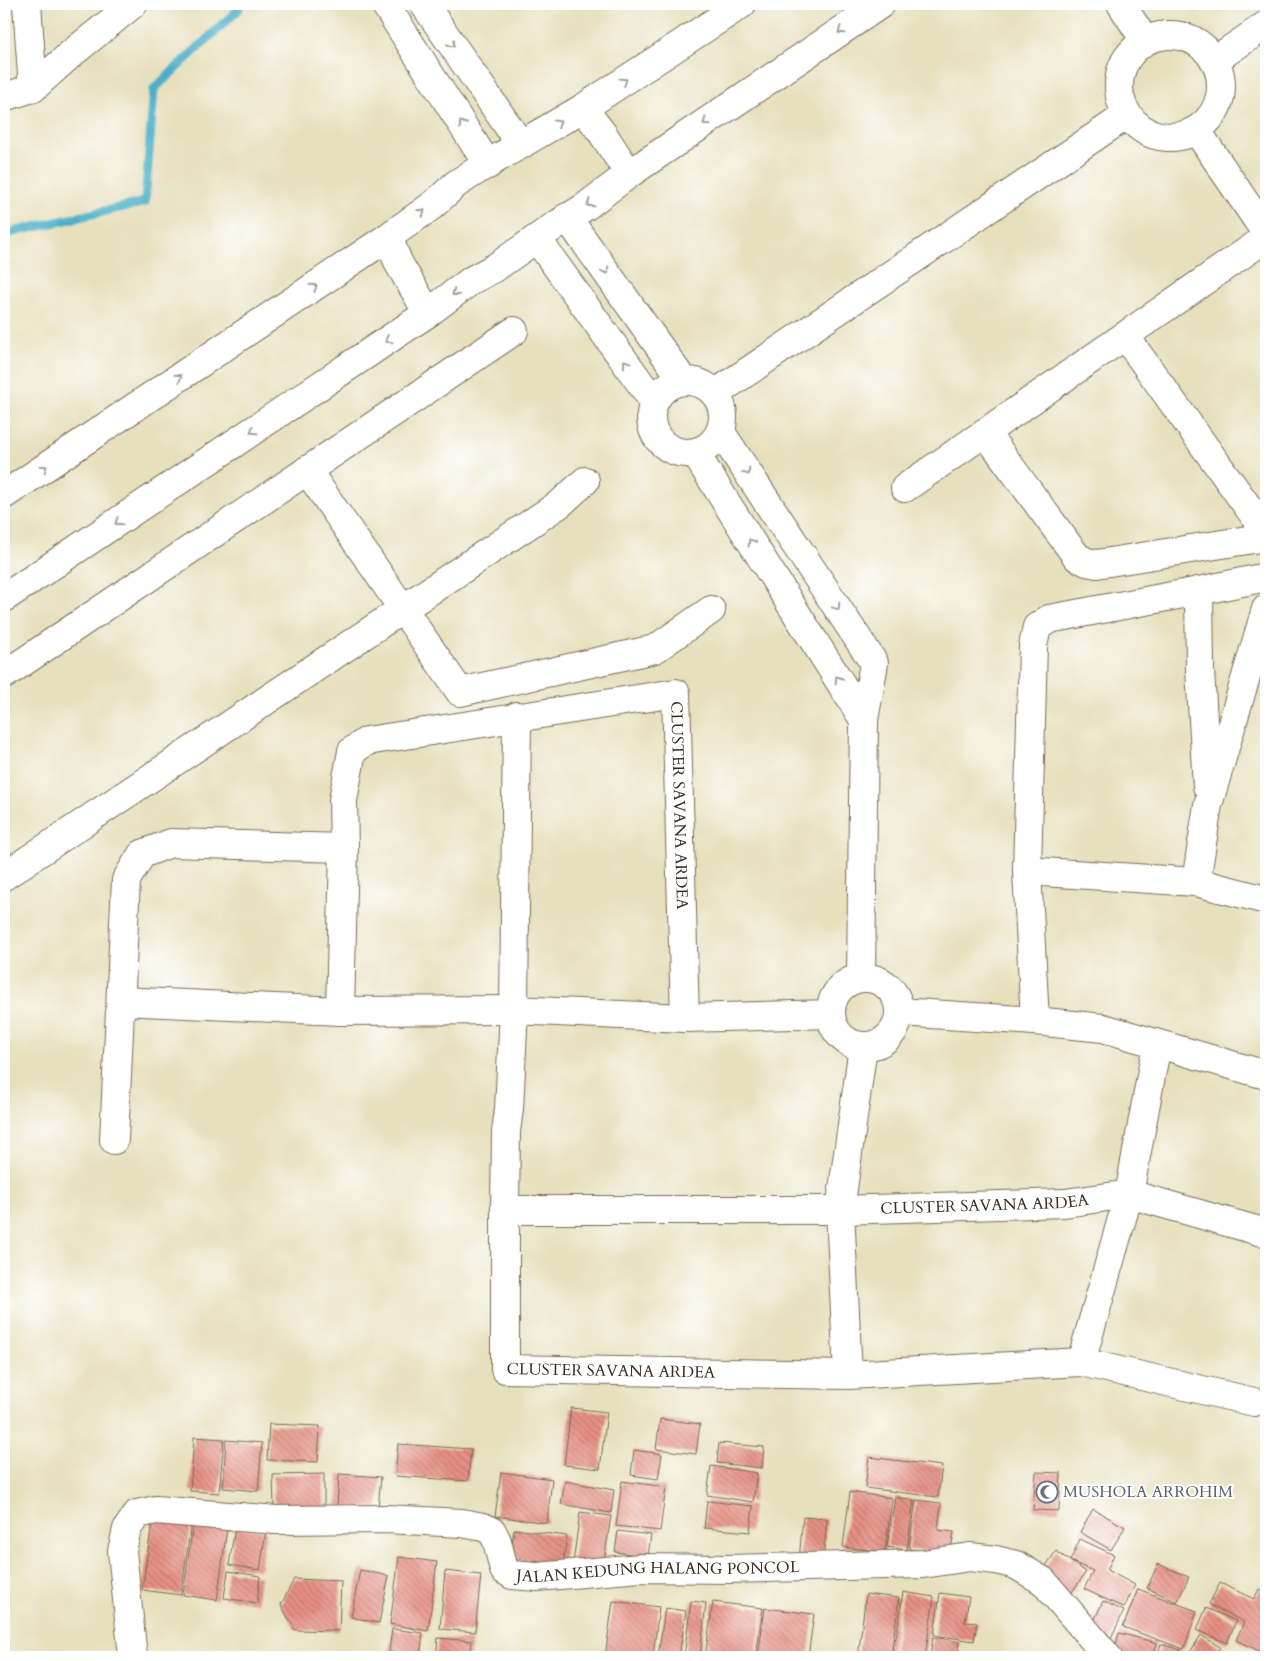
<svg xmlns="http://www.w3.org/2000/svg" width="1270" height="1661" font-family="Cardo,serif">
	<defs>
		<pattern id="building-back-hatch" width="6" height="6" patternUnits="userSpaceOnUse" patternTransform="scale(1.25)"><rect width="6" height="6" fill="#e79184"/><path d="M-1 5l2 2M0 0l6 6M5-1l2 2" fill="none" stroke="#bc776b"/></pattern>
	</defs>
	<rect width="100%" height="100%" fill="#fff"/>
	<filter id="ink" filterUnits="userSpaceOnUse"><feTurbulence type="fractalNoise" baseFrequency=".02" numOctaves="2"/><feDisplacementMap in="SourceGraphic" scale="10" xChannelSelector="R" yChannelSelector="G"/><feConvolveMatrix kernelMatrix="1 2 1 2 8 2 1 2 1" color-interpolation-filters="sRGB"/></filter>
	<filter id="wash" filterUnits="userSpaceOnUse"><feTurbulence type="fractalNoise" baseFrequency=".0096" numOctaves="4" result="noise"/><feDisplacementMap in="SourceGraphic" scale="20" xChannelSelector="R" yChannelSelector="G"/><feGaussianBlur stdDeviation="1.12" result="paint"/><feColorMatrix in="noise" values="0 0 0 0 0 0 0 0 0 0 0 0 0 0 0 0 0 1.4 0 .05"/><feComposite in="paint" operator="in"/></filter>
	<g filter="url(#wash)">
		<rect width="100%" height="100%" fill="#e7e0bd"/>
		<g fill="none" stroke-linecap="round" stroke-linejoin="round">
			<path stroke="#48aec8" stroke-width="9" d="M 4,234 L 145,202 L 154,89 L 238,10 L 241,4"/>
		</g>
		<g id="blocks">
			<g fill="url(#building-back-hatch)">
				<path d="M 571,1408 L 607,1412 L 600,1469 L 564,1465 Z"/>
				<path d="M 660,1419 L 700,1424 L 696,1454 L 656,1449 Z"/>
				<path d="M 269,1424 L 320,1426 L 318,1462 L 267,1460 Z"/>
				<path d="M 194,1437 L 224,1439 L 219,1493 L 190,1491 Z"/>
				<path d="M 226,1440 L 262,1443 L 258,1491 L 223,1488 Z"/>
				<path d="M 719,1443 L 764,1447 L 762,1468 L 717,1463 Z"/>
				<path d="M 398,1444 L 471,1449 L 468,1481 L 395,1476 Z"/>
				<path d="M 634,1450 L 662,1454 L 658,1479 L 631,1475 Z"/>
				<path d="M 869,1457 L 942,1466 L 938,1497 L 865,1488 Z"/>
				<path d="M 711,1466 L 757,1473 L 753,1502 L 707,1495 Z"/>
				<path d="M 501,1472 L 552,1479 L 547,1523 L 495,1516 Z"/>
				<path d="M 1036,1472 L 1061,1473 L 1059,1511 L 1033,1510 Z"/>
				<path d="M 324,1474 L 324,1508 L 274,1509 L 273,1475 Z"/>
				<path d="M 339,1474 L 381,1477 L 378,1508 L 337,1506 Z"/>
				<path d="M 565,1481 L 614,1490 L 611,1513 L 561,1504 Z"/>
				<path d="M 622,1481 L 666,1487 L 660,1531 L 616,1526 Z"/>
				<path d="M 850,1492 L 892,1498 L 885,1552 L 843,1547 Z"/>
				<path d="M 895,1497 L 914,1500 L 907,1550 L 887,1547 Z"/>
				<path d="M 916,1500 L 941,1503 L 938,1530 L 954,1532 L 950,1555 L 909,1549 Z"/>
				<path d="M 707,1501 L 753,1506 L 750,1532 L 704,1528 Z"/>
				<path d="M 1093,1509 L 1125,1527 L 1111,1550 L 1080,1532 Z"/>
				<path d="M 580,1512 L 611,1516 L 603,1568 L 573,1563 Z"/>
				<path d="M 153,1517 L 191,1523 L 181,1595 L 142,1590 Z"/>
				<path d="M 803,1517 L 827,1519 L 823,1562 L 799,1560 Z"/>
				<path d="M 193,1524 L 227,1529 L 217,1600 L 183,1595 Z"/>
				<path d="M 235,1527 L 266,1531 L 260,1570 L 229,1565 Z"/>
				<path d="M 514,1529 L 567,1536 L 563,1565 L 510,1558 Z"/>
				<path d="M 618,1531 L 651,1535 L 648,1556 L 615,1552 Z"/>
				<path d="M 1080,1539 L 1114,1555 L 1107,1570 L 1135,1585 L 1124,1608 L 1084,1589 L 1093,1571 L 1070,1561 Z"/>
				<path d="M 1056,1551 L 1086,1572 L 1070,1595 L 1040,1575 Z"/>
				<path d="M 399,1557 L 437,1562 L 428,1631 L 390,1624 Z"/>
				<path d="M 1158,1564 L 1189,1577 L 1177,1602 L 1147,1588 Z"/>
				<path d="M 360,1570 L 389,1576 L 379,1623 L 351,1617 Z"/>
				<path d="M 228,1571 L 260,1576 L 257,1603 L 224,1598 Z"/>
				<path d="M 445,1571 L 481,1575 L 475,1632 L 440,1629 Z"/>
				<path d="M 294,1579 L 341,1581 L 339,1631 L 295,1630 L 281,1605 Z"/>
				<path d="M 1220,1583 L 1254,1599 L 1259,1589 L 1266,1592 L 1266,1641 L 1261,1652 L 1236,1640 L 1244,1622 L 1209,1604 Z"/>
				<path d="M 1138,1589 L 1197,1611 L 1184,1649 L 1123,1627 Z"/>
				<path d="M 903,1592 L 934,1597 L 925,1657 L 893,1657 Z"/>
				<path d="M 940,1593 L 969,1597 L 965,1622 L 977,1623 L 974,1641 L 934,1635 Z"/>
				<path d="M 866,1594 L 899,1598 L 891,1657 L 858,1657 Z"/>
				<path d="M 613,1601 L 659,1607 L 653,1657 L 605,1657 Z"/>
				<path d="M 691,1601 L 706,1603 L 700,1657 L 684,1657 Z"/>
				<path d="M 1103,1601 L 1124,1611 L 1109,1642 L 1089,1632 Z"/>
				<path d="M 713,1602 L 763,1608 L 756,1657 L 705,1657 Z"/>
				<path d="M 665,1608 L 686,1611 L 679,1657 L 658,1657 Z"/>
				<path d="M 765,1608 L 814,1614 L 808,1657 L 758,1657 Z"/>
				<path d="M 1206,1608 L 1236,1621 L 1227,1643 L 1197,1630 Z"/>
				<path d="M 392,1629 L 423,1633 L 420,1657 L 389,1652 Z"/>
				<path d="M 1119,1633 L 1157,1643 L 1153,1657 L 1133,1657 L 1114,1652 Z"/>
				<path d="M 1201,1635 L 1220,1647 L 1214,1657 L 1187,1657 Z"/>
				<path d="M 933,1637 L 960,1642 L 958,1657 L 930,1657 Z"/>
				<path d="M 438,1638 L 472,1641 L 470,1657 L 436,1657 Z"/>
				<path d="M 1161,1644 L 1181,1650 L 1179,1657 L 1157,1657 Z"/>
			</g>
		</g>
	</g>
	<g filter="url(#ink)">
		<use href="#blocks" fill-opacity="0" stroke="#776a56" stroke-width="1"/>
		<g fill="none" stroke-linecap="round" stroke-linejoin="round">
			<g stroke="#776a56" stroke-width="30">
				<g id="street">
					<path d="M 27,4 L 33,88"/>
					<path d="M 385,4 L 488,165"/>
					<path d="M 424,4 L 521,145"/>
					<path d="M 1121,4 L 1145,41"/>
					<circle cx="1170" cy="86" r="51"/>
					<path d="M 1215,60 L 1266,25"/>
					<path d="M 4,97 L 33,88 L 71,54 L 133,4"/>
					<path d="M 583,108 L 742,4"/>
					<path d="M 1197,131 L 1266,233"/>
					<path d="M 629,174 L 603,134 L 583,108 L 484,166 L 456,184 L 433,205 L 388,237 L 399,264 L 428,313 L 472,280 L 496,267 L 553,227 L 585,207 L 629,174 L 881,4"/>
					<path d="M 567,217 L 683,380"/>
					<path d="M 537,239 L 654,402"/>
					<path d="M 1125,336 L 1266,532"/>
					<circle cx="687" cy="417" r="36"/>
					<path d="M 716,393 L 1127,115"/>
					<path d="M 720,431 L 874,663 L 864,720 L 861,977"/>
					<path d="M 985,432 L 1077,557 L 1087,562 L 1097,564 L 1266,537"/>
					<path d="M 695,453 L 864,720"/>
					<path d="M 307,470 L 460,692 L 655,649 L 711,610"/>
					<path d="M 905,488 L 1266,238"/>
					<path d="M 4,495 L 388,237"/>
					<path d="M 1199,591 L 1200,670 L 1207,786"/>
					<path d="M 4,598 L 428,313"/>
					<path d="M 4,675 L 514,331"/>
					<path id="s1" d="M 517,716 L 514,1010 L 509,1109 L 506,1132 L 505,1210 L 840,1210 L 1065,1203 L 1129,1194 L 1266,1233"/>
					<path d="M 1027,871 L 1196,882 L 1266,900"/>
					<path d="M 4,876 L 561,503 L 585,481"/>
					<path d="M 1196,882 L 1208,805 L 1266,609"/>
					<circle cx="865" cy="1012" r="34"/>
					<path d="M 121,1001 L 340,1011 L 514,1010 L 685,1018 L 831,1014"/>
					<path id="s2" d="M 340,1011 L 344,848 L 343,800 L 352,751 L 367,741 L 676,693 L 685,1018"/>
					<path d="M 900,1012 L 1035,1021 L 1103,1028 L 1266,1075"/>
					<path d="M 1035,1021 L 1027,871 L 1033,646 L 1037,627 L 1049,619 L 1199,591 L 1266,577"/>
					<path d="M 114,1140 L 126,880 L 142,854 L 171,843 L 344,848"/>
					<path id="s3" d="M 505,1210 L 505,1369 L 848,1375 L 1081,1362 L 1254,1402"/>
					<path d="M 1081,1362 L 1129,1194 L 1157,1044"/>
					<path d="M 848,1375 L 840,1210 L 863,1047"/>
					<path id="s4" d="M 133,1657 L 122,1551 L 127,1529 L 137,1514 L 156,1510 L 276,1520 L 385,1519 L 462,1523 L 483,1527 L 492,1531 L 497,1541 L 504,1570 L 512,1575 L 537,1577 L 640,1568 L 726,1569 L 923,1564 L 970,1557 L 996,1560 L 1016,1565 L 1043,1581 L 1108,1657"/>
				</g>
			</g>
			<use href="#street" stroke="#fff" stroke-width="28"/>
		</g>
		<defs><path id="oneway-chevron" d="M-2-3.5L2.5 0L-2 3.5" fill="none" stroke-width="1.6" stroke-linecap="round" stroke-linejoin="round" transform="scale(1.25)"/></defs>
		<g stroke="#a79f9a">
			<use href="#oneway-chevron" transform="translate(841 31) rotate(146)"/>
			<use href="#oneway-chevron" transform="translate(452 44) rotate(56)"/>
			<use href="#oneway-chevron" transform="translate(624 81) rotate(-33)"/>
			<use href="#oneway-chevron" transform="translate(706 122) rotate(146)"/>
			<use href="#oneway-chevron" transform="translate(558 123) rotate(-31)"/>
			<use href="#oneway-chevron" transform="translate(462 124) rotate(-123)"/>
			<use href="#oneway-chevron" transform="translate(590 204) rotate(145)"/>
			<use href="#oneway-chevron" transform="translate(422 212) rotate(-36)"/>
			<use href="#oneway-chevron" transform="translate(606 271) rotate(55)"/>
			<use href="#oneway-chevron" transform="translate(314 287) rotate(-34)"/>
			<use href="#oneway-chevron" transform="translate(455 293) rotate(143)"/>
			<use href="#oneway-chevron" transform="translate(388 340) rotate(146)"/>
			<use href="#oneway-chevron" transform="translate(626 363) rotate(-126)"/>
			<use href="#oneway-chevron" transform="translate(179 377) rotate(-34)"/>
			<use href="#oneway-chevron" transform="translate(253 431) rotate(146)"/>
			<use href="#oneway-chevron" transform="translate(44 468) rotate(-34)"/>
			<use href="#oneway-chevron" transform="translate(747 472) rotate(56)"/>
			<use href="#oneway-chevron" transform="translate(118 522) rotate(146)"/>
			<use href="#oneway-chevron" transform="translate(751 542) rotate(-122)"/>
			<use href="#oneway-chevron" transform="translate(837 607) rotate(56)"/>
			<use href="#oneway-chevron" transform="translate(838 679) rotate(-122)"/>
		</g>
	</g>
	<defs>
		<g id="mosque-ring" transform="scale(1.125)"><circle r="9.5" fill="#fff" stroke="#6b7280" stroke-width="1.5"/><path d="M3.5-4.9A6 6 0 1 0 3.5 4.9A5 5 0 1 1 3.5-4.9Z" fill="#6b7280"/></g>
	</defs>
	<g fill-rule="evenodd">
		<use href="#mosque-ring" x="1047" y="1492"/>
	</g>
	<g text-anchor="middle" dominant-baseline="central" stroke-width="4" stroke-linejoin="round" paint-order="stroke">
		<g font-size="16" fill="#3b2a1e" stroke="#fff">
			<text stroke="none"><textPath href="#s2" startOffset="704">CLUSTER SAVANA ARDEA</textPath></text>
			<text stroke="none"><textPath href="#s1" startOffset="974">CLUSTER SAVANA ARDEA</textPath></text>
			<text stroke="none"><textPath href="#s3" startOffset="265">CLUSTER SAVANA ARDEA</textPath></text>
			<text stroke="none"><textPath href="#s4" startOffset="701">JALAN KEDUNG HALANG PONCOL</textPath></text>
		</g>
		<g font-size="16" fill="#5b616d" stroke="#fff" text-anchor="start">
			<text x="1063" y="1492">MUSHOLA ARROHIM</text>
		</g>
	</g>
	<rect width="1270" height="1661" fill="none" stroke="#fff" stroke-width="20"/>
</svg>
